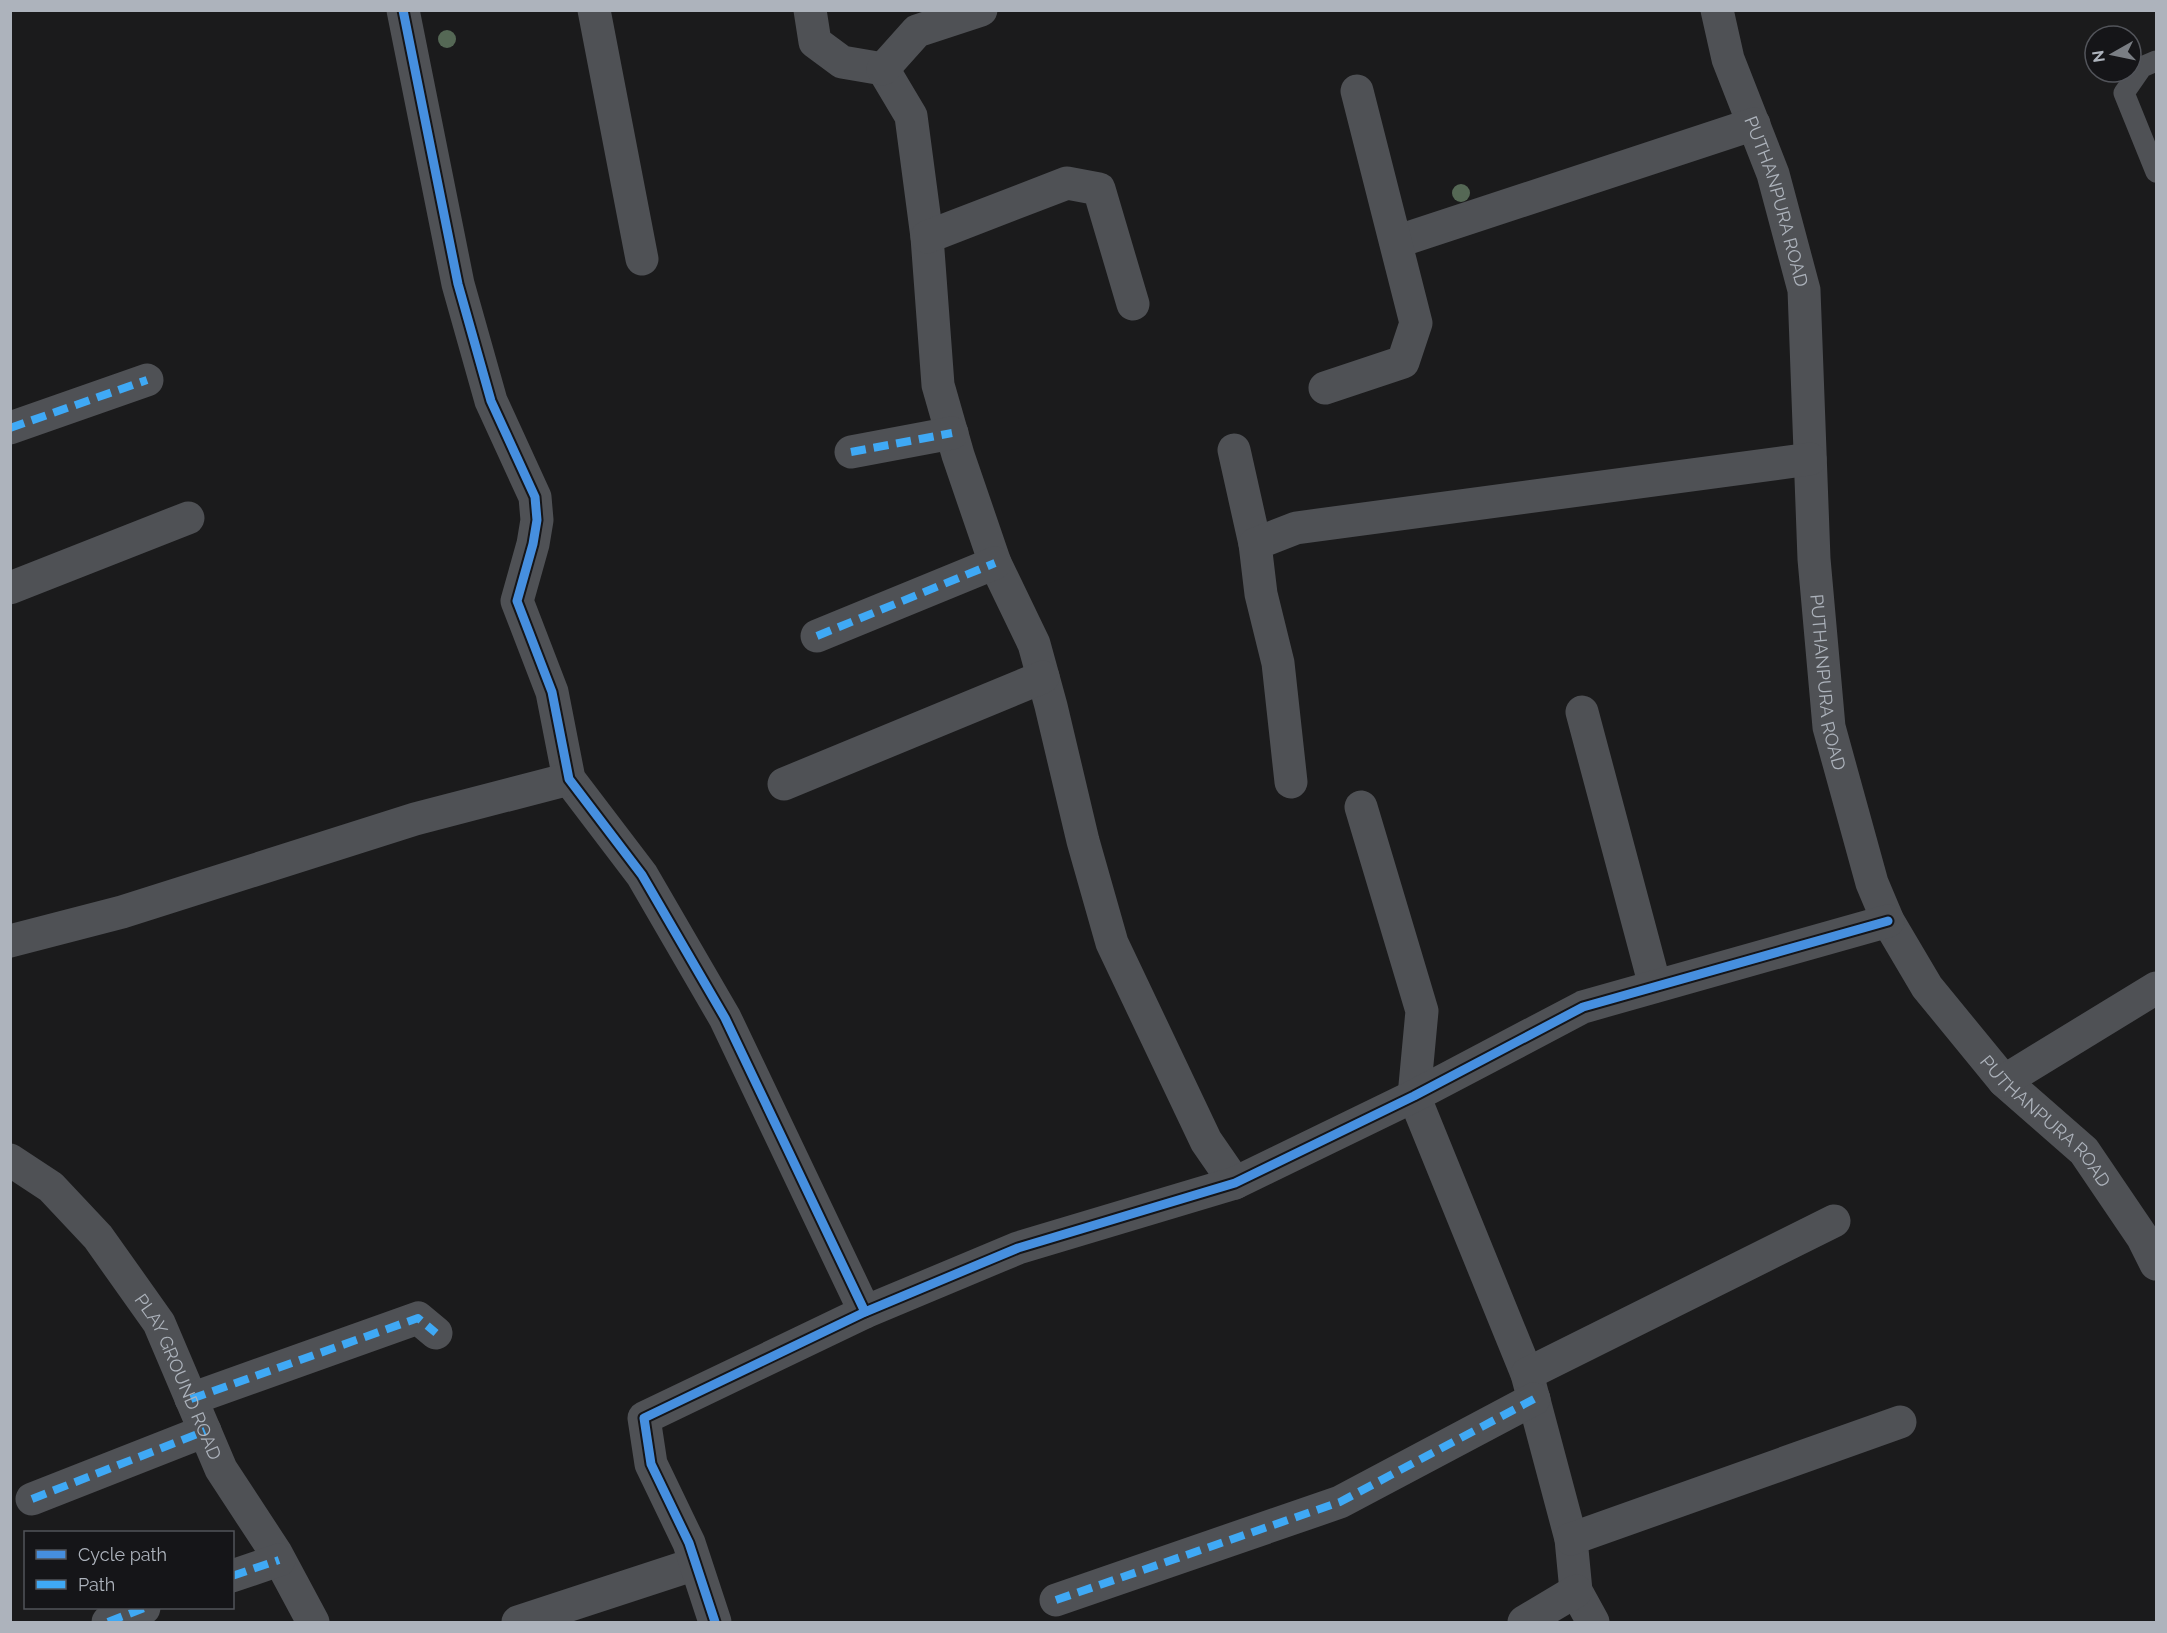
<svg xmlns="http://www.w3.org/2000/svg" width="2167" height="1633" font-family="Raleway,sans-serif">
	<rect width="100%" height="100%" fill="#1b1b1c"/>
	<g fill="none" stroke-linecap="round" stroke-linejoin="round">
		<path stroke="#4f5155" stroke-width="21" d="M 2156,61 L 2142,67 L 2124,93 L 2156,172"/>
		<g stroke="#4f5155" stroke-width="33">
			<path d="M 403,10 L 458,284 L 491,401 L 535,497 L 537,520 L 533,544 L 517,601 L 552,692 L 569,779 L 642,875 L 725,1018 L 865,1312"/>
			<path d="M 594,10 L 642,259"/>
			<path d="M 810,10 L 815,42 L 842,62 L 883,69 L 911,116 L 927,237 L 938,385 L 958,455 L 995,563 L 1034,644 L 1051,706 L 1083,841 L 1112,943 L 1206,1141 L 1235,1183"/>
			<path id="s1" d="M 1717,10 L 1728,59 L 1773,174 L 1804,290 L 1814,559 L 1829,727 L 1872,883 L 1888,921 L 1927,987 L 2004,1081 L 2084,1151 L 2143,1238 L 2156,1264"/>
			<path d="M 883,69 L 917,31 L 981,10"/>
			<path d="M 927,237 L 1067,183 L 1099,189 L 1133,304"/>
			<path d="M 1396,242 L 1754,124"/>
			<path d="M 1325,388 L 1403,362 L 1416,323 L 1357,91"/>
			<path d="M 10,428 L 147,380"/>
			<path d="M 1234,450 L 1255,544"/>
			<path d="M 851,452 L 952,433"/>
			<path d="M 10,588 L 188,518"/>
			<path d="M 817,636 L 995,563"/>
			<path d="M 1582,712 L 1655,986"/>
			<path d="M 1291,782 L 1278,663 L 1261,594 L 1255,544 L 1296,528 L 1810,459"/>
			<path d="M 784,784 L 1043,677"/>
			<path d="M 1361,807 L 1422,1011 L 1414,1096 L 1527,1374 L 1571,1539 L 1576,1591 L 1593,1622"/>
			<path d="M 10,941 L 122,912 L 415,819 L 569,779"/>
			<path d="M 2004,1081 L 2156,988"/>
			<path id="s2" d="M 10,1160 L 51,1187 L 98,1237 L 159,1323 L 221,1469 L 276,1553 L 313,1622"/>
			<path d="M 1527,1374 L 1834,1221"/>
			<path d="M 191,1399 L 418,1318 L 436,1333"/>
			<path d="M 32,1499 L 205,1431"/>
			<path d="M 1571,1539 L 1900,1422"/>
			<path d="M 232,1576 L 279,1560"/>
			<path d="M 1056,1600 L 1340,1502 L 1534,1399"/>
			<path d="M 108,1622 L 144,1608"/>
			<path d="M 518,1622 L 695,1564"/>
			<path d="M 715,1622 L 689,1543 L 651,1464 L 644,1418 L 865,1312 L 1018,1248 L 1235,1183 L 1414,1096 L 1583,1007 L 1888,921"/>
			<path d="M 1524,1622 L 1576,1591"/>
		</g>
		<g stroke="#3fa9f5" stroke-width="8" stroke-dasharray="15 8" stroke-linecap="butt">
			<path d="M 10,428 L 147,380"/>
			<path d="M 851,452 L 952,433"/>
			<path d="M 817,636 L 995,563"/>
			<path d="M 191,1399 L 418,1318 L 436,1333"/>
			<path d="M 32,1499 L 205,1431"/>
			<path d="M 232,1576 L 279,1560"/>
			<path d="M 1056,1600 L 1340,1502 L 1534,1399"/>
			<path d="M 108,1622 L 144,1608"/>
		</g>
		<g stroke="#151518" stroke-width="13">
			<g id="cycleway">
				<path d="M 403,10 L 458,284 L 491,401 L 535,497 L 537,520 L 533,544 L 517,601 L 552,692 L 569,779 L 642,875 L 725,1018 L 865,1312"/>
				<path d="M 715,1622 L 689,1543 L 651,1464 L 644,1418 L 865,1312 L 1018,1248 L 1235,1183 L 1414,1096 L 1583,1007 L 1888,921"/>
			</g>
		</g>
		<use href="#cycleway" stroke="#468fdf" stroke-width="9"/>
	</g>
	<g fill="#556855">
		<circle cx="447" cy="39" r="9"/>
		<circle cx="1461" cy="193" r="9"/>
	</g>
	<g text-anchor="middle" dominant-baseline="central" stroke-width="6" stroke-linejoin="round" paint-order="stroke">
		<g font-size="18" fill="#adb3bc" stroke="#151518">
			<text stroke="none"><textPath href="#s1" startOffset="201">PUTHANPURA ROAD</textPath></text>
			<text stroke="none"><textPath href="#s1" startOffset="687">PUTHANPURA ROAD</textPath></text>
			<text stroke="none"><textPath href="#s1" startOffset="1191">PUTHANPURA ROAD</textPath></text>
			<text stroke="none"><textPath href="#s2" startOffset="280">PLAY GROUND ROAD</textPath></text>
		</g>
	</g>
	<rect width="2167" height="1633" fill="none" stroke="#adb3bc" stroke-width="24"/>
	<rect x="24" y="1531" width="210" height="78" fill="#151518" stroke="#52545a" stroke-width="1.5"/>
	<rect x="36" y="1550" width="30" height="9" fill="#468fdf" stroke="#52545a" stroke-width="1.5"/>
	<text x="78" y="1561" font-size="18" fill="#adb3bc">Cycle path</text>
	<rect x="36" y="1580" width="30" height="9" fill="#3fa9f5" stroke="#52545a" stroke-width="1.5"/>
	<text x="78" y="1591" font-size="18" fill="#adb3bc">Path</text>
	<g transform="translate(2113 54) rotate(261)"><circle r="28" fill="#151518" stroke="#52545a" stroke-width="1.5"/>
	<path d="M0-4.5L10 22L0 15L-10 22Z" fill="#7a7e84"/>
	<text y="-9" font-size="16" font-weight="bold" text-anchor="middle" fill="#adb3bc">N</text>
	</g>
</svg>
